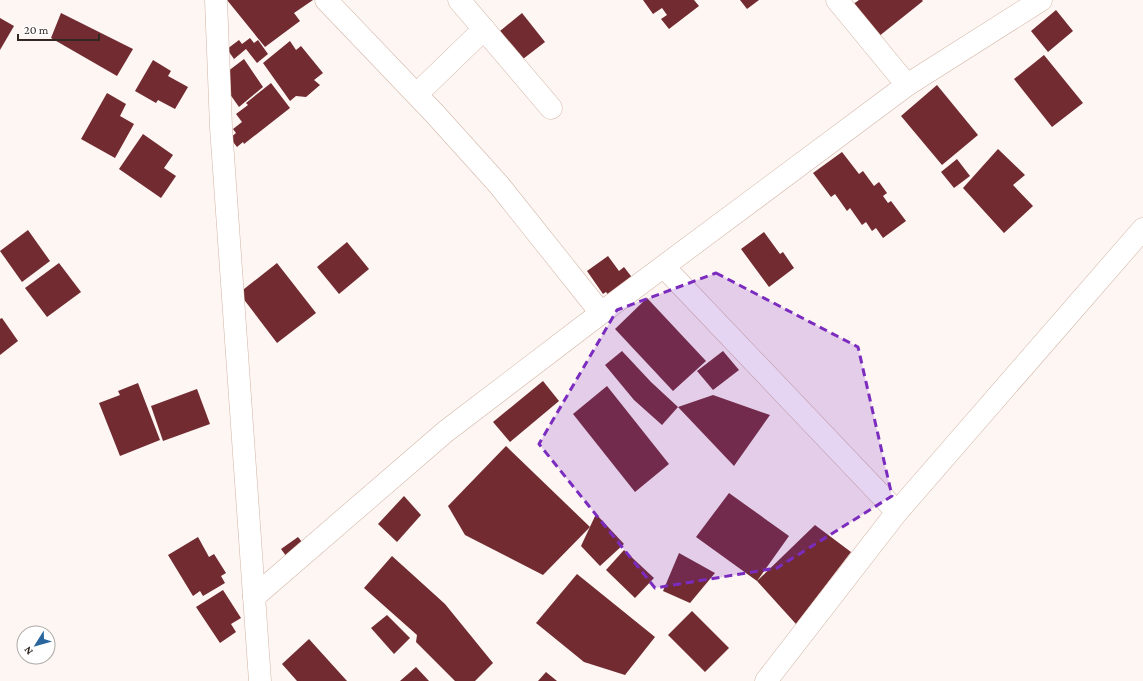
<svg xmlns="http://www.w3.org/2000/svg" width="1143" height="681" font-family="'Crimson Pro',serif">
	<rect width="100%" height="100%" fill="#fdf6f3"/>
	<g fill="#712b31">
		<path d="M 227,0 L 313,0 L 294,13 L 300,21 L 265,47 Z"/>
		<path d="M 643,0 L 694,0 L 699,6 L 669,29 L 661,19 L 667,15 L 662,8 L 653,14 Z"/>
		<path d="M 740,0 L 759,0 L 747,9 Z"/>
		<path d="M 859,0 L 922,0 L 923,1 L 878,37 L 852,5 Z"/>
		<path d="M 1056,10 L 1073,31 L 1048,52 L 1031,31 Z"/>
		<path d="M 61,13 L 133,49 L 117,76 L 51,38 Z"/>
		<path d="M 522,13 L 545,42 L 523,59 L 500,31 Z"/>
		<path d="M 0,18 L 14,26 L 0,50 Z"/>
		<path d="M 250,38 L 254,43 L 258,40 L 268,54 L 257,63 L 246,49 L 234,59 L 227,49 L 239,40 L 242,44 Z"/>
		<path d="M 290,41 L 296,50 L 301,46 L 323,73 L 314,80 L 320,85 L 306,97 L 296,96 L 290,101 L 263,63 Z"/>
		<path d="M 1044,55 L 1083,103 L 1052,127 L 1014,79 Z"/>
		<path d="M 244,59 L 263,87 L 239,107 L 227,90 L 231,87 L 223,75 Z"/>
		<path d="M 153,60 L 171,71 L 168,76 L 188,87 L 175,109 L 158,100 L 156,103 L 135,91 Z"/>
		<path d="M 271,83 L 290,108 L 244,144 L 243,142 L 237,147 L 230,138 L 236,133 L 233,129 L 242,122 L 236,114 L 248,105 L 246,103 Z"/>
		<path d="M 937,85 L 978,135 L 942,165 L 901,116 Z"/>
		<path d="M 107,93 L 126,104 L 120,116 L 134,124 L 115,158 L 81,139 Z"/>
		<path d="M 143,134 L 173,155 L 164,168 L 176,176 L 161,198 L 119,169 Z"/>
		<path d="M 998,149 L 1025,175 L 1013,185 L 1033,206 L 1004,233 L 963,188 Z"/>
		<path d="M 842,152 L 859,174 L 863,171 L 874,186 L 879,182 L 887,193 L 883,196 L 888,203 L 891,201 L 906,221 L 883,238 L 876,228 L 872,231 L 866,222 L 862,225 L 850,208 L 847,211 L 835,194 L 831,197 L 813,173 Z"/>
		<path d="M 957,159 L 970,176 L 954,188 L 941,172 Z"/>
		<path d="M 28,230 L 50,261 L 22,282 L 0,251 Z"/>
		<path d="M 764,232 L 780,254 L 783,252 L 794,268 L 769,287 L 741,249 Z"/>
		<path d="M 347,242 L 369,269 L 339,294 L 317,267 Z"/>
		<path d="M 608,256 L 619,271 L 624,267 L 634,280 L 610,297 L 606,292 L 603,294 L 587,271 Z"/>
		<path d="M 59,263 L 81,292 L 47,317 L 25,288 Z"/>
		<path d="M 277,263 L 316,313 L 277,343 L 239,293 Z"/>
		<path d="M 647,298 L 706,361 L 673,391 L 615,329 Z"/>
		<path d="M 2,318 L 18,341 L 0,355 L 0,319 Z"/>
		<path d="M 622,351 L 651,382 L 678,407 L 713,395 L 770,415 L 734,466 L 678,407 L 662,425 L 634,400 L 605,365 Z"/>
		<path d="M 723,351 L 739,370 L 713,390 L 697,371 Z"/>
		<path d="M 543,381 L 559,401 L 510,442 L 493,422 Z"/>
		<path d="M 138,383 L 160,440 L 120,456 L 99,403 L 120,395 L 118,391 Z"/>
		<path d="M 607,386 L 669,464 L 635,492 L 573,414 Z"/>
		<path d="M 197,389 L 210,424 L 163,441 L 151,406 Z"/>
		<path d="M 506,446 L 590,527 L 543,575 L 465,535 L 448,506 Z"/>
		<path d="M 729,493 L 789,536 L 757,581 L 815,525 L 851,552 L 796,624 L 757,581 L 696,537 Z"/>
		<path d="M 404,496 L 421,515 L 397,542 L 378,524 Z"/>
		<path d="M 596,514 L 624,544 L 600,566 L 581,546 Z"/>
		<path d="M 198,537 L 209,557 L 214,554 L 226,573 L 221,576 L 225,583 L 203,596 L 200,591 L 193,596 L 168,555 Z"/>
		<path d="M 298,537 L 306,547 L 289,560 L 281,549 Z"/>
		<path d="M 624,550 L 654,578 L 635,598 L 606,570 Z"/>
		<path d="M 679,553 L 715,573 L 690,603 L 663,591 Z"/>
		<path d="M 392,556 L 445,604 L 493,663 L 475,681 L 455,681 L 416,642 L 417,635 L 364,588 Z"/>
		<path d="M 577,574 L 655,637 L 625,675 L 584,662 L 536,623 Z"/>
		<path d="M 223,590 L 241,618 L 231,624 L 236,632 L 220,643 L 196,607 Z"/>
		<path d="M 692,611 L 729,648 L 705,672 L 668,635 Z"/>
		<path d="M 387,615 L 410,638 L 394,654 L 371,628 Z"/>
		<path d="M 309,639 L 347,681 L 297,681 L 282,664 Z"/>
		<path d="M 416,667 L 429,681 L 400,681 Z"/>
		<path d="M 546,672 L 557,681 L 538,681 Z"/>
	</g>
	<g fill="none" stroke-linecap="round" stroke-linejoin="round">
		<g stroke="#d2b4a4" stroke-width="23">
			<g id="minor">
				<path d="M 216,0 L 221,127 L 260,681"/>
				<path d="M 326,0 L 435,114 L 499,185 L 601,313"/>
				<path d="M 459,0 L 551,108"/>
				<path d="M 837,0 L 907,85"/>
				<path d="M 417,94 L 484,29"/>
				<path d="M 664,267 L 897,512"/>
				<path d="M 254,597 L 445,432 L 601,313 L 907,85 L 1041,0"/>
				<path d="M 766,681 L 897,512 L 1143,229"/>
			</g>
		</g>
		<use href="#minor" stroke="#fff" stroke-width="22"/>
	</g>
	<path fill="#7b2cbf" fill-opacity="0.2" stroke="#7b2cbf" stroke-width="3" stroke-dasharray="8 5" stroke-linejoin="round" d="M 716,273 L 858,347 L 892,496 L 777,568 L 655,588 L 539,444 L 617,310 Z"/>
	<g transform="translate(36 645) rotate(233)"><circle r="19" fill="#ffffff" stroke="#ada9a6"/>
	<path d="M0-3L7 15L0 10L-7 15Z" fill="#28669d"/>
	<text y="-6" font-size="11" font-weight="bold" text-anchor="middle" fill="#332721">N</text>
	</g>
	<path d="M18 34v6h81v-6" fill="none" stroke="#332721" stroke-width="2"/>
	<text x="24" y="34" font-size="12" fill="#332721" stroke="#ffffff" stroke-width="3" paint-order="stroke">20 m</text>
</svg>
